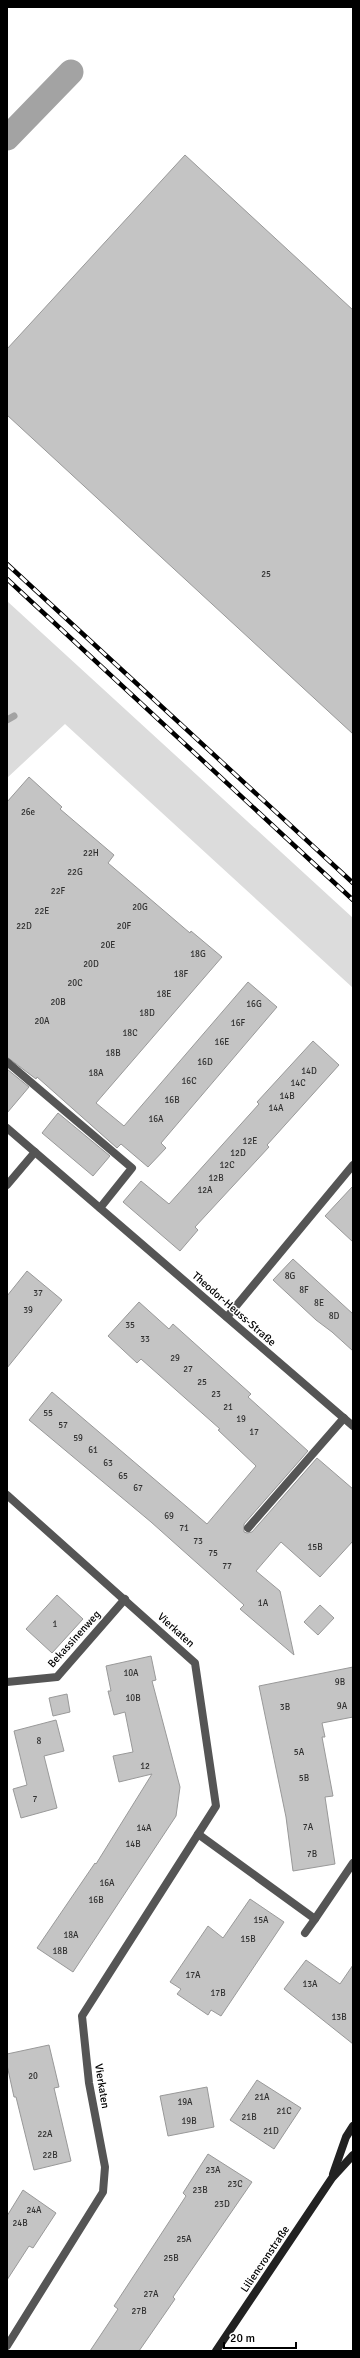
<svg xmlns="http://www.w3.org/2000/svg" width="360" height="2358" font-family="Signika,sans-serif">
	<rect width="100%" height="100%" fill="#fff"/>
	<path fill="#dcdcdc" d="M 7,601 L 353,918 L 353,988 L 65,724 L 7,778 Z"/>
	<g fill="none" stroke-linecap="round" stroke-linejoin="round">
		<path stroke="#a3a3a3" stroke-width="7" d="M 7,720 L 14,716"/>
		<path stroke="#a3a3a3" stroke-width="25" d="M 7,138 L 71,72"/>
	</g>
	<g fill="#c4c4c4" stroke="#999">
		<path d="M 185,155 L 353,310 L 353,734 L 7,415 L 7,349 Z"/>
		<path d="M 29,777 L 62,807 L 60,809 L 114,855 L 108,863 L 190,933 L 191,931 L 222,957 L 96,1103 L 124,1126 L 248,982 L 277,1007 L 161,1143 L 166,1148 L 148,1167 L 121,1144 L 117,1148 L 37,1077 L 36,1079 L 7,1057 L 7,802 Z"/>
		<path d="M 313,1041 L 339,1065 L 267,1145 L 269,1147 L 195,1227 L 198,1230 L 180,1251 L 123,1202 L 141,1181 L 169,1204 L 259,1104 L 257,1102 Z"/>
		<path d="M 7,1069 L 29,1087 L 7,1113 Z"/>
		<path d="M 58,1113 L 110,1156 L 93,1176 L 42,1133 Z"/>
		<path d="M 353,1186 L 353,1242 L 325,1216 Z"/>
		<path d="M 293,1259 L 353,1314 L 353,1351 L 332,1332 L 316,1320 L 273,1280 Z"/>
		<path d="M 27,1271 L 62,1300 L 7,1368 L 7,1296 Z"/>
		<path d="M 139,1302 L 169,1329 L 173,1324 L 251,1394 L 248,1397 L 308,1451 L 244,1524 L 244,1532 L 247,1533 L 252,1532 L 317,1458 L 353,1489 L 353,1541 L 320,1577 L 281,1542 L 256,1571 L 280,1591 L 294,1655 L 240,1609 L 244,1605 L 151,1522 L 29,1420 L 52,1392 L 207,1524 L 256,1466 L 218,1430 L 220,1429 L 141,1359 L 137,1363 L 108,1336 Z"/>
		<path d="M 57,1595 L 83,1619 L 52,1653 L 26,1629 Z"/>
		<path d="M 320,1605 L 334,1618 L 318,1635 L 304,1622 Z"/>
		<path d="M 151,1656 L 156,1680 L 152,1681 L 180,1787 L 176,1816 L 73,1972 L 37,1948 L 95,1863 L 96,1864 L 152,1774 L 119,1782 L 113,1756 L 133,1752 L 125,1712 L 114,1715 L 108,1691 L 111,1691 L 106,1666 Z"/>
		<path d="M 353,1667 L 353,1717 L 322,1723 L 325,1737 L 322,1737 L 333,1796 L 325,1797 L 335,1864 L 293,1871 L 286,1817 L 259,1686 Z"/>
		<path d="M 67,1694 L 70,1712 L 53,1716 L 49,1698 Z"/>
		<path d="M 56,1720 L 64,1751 L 44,1756 L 57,1808 L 21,1818 L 13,1789 L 27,1785 L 14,1731 Z"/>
		<path d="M 250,1899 L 284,1922 L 221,2016 L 211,2010 L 208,2015 L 177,1994 L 181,1989 L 170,1982 L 208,1926 L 223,1938 Z"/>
		<path d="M 306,1960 L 340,1984 L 353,1965 L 353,2044 L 284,1989 Z"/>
		<path d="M 49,2045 L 59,2087 L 54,2088 L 71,2161 L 34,2170 L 16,2097 L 14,2097 L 7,2065 L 7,2054 Z"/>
		<path d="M 257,2080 L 301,2108 L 274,2149 L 230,2120 Z"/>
		<path d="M 207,2087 L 214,2127 L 168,2136 L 160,2096 Z"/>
		<path d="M 208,2154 L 252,2182 L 173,2297 L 175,2299 L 139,2351 L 90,2351 L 118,2309 L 114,2306 L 186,2196 L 183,2193 Z"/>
		<path d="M 23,2190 L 56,2213 L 33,2248 L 29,2246 L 7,2280 L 7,2216 Z"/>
	</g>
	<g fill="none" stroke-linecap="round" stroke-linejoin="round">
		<g stroke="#555" stroke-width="8">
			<path d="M 7,1062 L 132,1168 L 100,1208"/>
			<path d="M 7,1128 L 353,1426"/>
			<path d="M 7,1185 L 35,1152"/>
			<path d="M 227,1317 L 353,1165"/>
			<path d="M 7,1495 L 195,1663 L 216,1806 L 82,2016 L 89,2083 L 105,2167 L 103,2192 L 7,2346"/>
			<path d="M 248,1528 L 344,1418"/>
			<path d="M 7,1682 L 57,1677 L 125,1599"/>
			<path d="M 198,1834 L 315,1919 L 305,1933"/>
			<path d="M 315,1919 L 353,1863"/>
		</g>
		<g stroke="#222" stroke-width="8">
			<path d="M 333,2174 L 346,2137 L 353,2126"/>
			<path d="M 216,2351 L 332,2178 L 353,2155"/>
		</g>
		<g stroke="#000" stroke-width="4.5">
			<g id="rail">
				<path d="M 7,564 L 353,883"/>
				<path d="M 7,579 L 353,900"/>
			</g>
		</g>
		<use href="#rail" stroke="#fff" stroke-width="3" stroke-dasharray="9" stroke-linecap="butt"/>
	</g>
	<g text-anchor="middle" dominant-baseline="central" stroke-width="3" stroke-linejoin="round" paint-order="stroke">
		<g font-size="9" fill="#313131">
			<text x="266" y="574">25</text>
			<text x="28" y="812">26e</text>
			<text x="91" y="853">22H</text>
			<text x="75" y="872">22G</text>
			<text x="58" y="891">22F</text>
			<text x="140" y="907">20G</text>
			<text x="42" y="911">22E</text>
			<text x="24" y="926">22D</text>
			<text x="124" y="926">20F</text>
			<text x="108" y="945">20E</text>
			<text x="198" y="954">18G</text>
			<text x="91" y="964">20D</text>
			<text x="181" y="974">18F</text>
			<text x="75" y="983">20C</text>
			<text x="164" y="994">18E</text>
			<text x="58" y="1002">20B</text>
			<text x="254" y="1004">16G</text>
			<text x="147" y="1013">18D</text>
			<text x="42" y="1021">20A</text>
			<text x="238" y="1023">16F</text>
			<text x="130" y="1033">18C</text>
			<text x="222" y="1042">16E</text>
			<text x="113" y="1053">18B</text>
			<text x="205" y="1062">16D</text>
			<text x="309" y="1071">14D</text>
			<text x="96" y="1073">18A</text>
			<text x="189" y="1081">16C</text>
			<text x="298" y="1083">14C</text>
			<text x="287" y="1096">14B</text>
			<text x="172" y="1100">16B</text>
			<text x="276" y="1108">14A</text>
			<text x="156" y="1119">16A</text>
			<text x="250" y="1141">12E</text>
			<text x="238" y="1153">12D</text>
			<text x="227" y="1165">12C</text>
			<text x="216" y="1178">12B</text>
			<text x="205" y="1190">12A</text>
			<text x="290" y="1276">8G</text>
			<text x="304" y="1290">8F</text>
			<text x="38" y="1293">37</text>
			<text x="319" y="1303">8E</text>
			<text x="28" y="1310">39</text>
			<text x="334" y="1316">8D</text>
			<text x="130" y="1325">35</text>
			<text x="145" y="1339">33</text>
			<text x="175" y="1358">29</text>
			<text x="188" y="1369">27</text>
			<text x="202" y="1382">25</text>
			<text x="216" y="1394">23</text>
			<text x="228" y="1407">21</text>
			<text x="48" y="1413">55</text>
			<text x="241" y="1419">19</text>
			<text x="63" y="1425">57</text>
			<text x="254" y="1432">17</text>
			<text x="78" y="1438">59</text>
			<text x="93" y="1450">61</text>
			<text x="108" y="1463">63</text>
			<text x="123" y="1476">65</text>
			<text x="138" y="1488">67</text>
			<text x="169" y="1516">69</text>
			<text x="184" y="1528">71</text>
			<text x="198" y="1541">73</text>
			<text x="315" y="1547">15B</text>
			<text x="213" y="1553">75</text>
			<text x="227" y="1566">77</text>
			<text x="263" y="1603">1A</text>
			<text x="55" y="1624">1</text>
			<text x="131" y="1673">10A</text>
			<text x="340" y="1682">9B</text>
			<text x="133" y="1698">10B</text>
			<text x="342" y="1706">9A</text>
			<text x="285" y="1707">3B</text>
			<text x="39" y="1741">8</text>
			<text x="299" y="1752">5A</text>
			<text x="145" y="1766">12</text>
			<text x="304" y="1778">5B</text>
			<text x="35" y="1799">7</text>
			<text x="308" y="1827">7A</text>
			<text x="144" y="1828">14A</text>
			<text x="133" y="1844">14B</text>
			<text x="312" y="1854">7B</text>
			<text x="107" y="1883">16A</text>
			<text x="96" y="1900">16B</text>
			<text x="261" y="1920">15A</text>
			<text x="71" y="1935">18A</text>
			<text x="248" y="1939">15B</text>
			<text x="60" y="1951">18B</text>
			<text x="193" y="1975">17A</text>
			<text x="310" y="1984">13A</text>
			<text x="218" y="1993">17B</text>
			<text x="339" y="2017">13B</text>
			<text x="33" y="2076">20</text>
			<text x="262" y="2097">21A</text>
			<text x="185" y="2102">19A</text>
			<text x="284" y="2111">21C</text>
			<text x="249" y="2117">21B</text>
			<text x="189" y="2121">19B</text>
			<text x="271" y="2131">21D</text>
			<text x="45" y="2134">22A</text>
			<text x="50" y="2155">22B</text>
			<text x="213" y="2170">23A</text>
			<text x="235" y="2184">23C</text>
			<text x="200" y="2190">23B</text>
			<text x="222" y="2204">23D</text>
			<text x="34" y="2210">24A</text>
			<text x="20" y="2223">24B</text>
			<text x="184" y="2239">25A</text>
			<text x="171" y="2258">25B</text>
			<text x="151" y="2294">27A</text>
			<text x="139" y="2311">27B</text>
		</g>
		<g font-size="11" fill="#000" stroke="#fff">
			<text transform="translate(234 1309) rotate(41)">Theodor-Heuss-Straße</text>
			<text transform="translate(176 1630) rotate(42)">Vierkaten</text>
			<text transform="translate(74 1639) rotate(-48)">Bekassinenweg</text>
			<text transform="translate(102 2086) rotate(81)">Vierkaten</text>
			<text transform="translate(265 2259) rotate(-56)">Liliencronstraße</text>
		</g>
	</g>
	<rect width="360" height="2358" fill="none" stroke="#000000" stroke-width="16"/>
	<path d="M224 2342v6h72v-6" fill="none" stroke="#000000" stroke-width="2"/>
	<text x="230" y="2342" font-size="12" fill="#000000" stroke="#ffffff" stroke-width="3" paint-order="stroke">20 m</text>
</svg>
